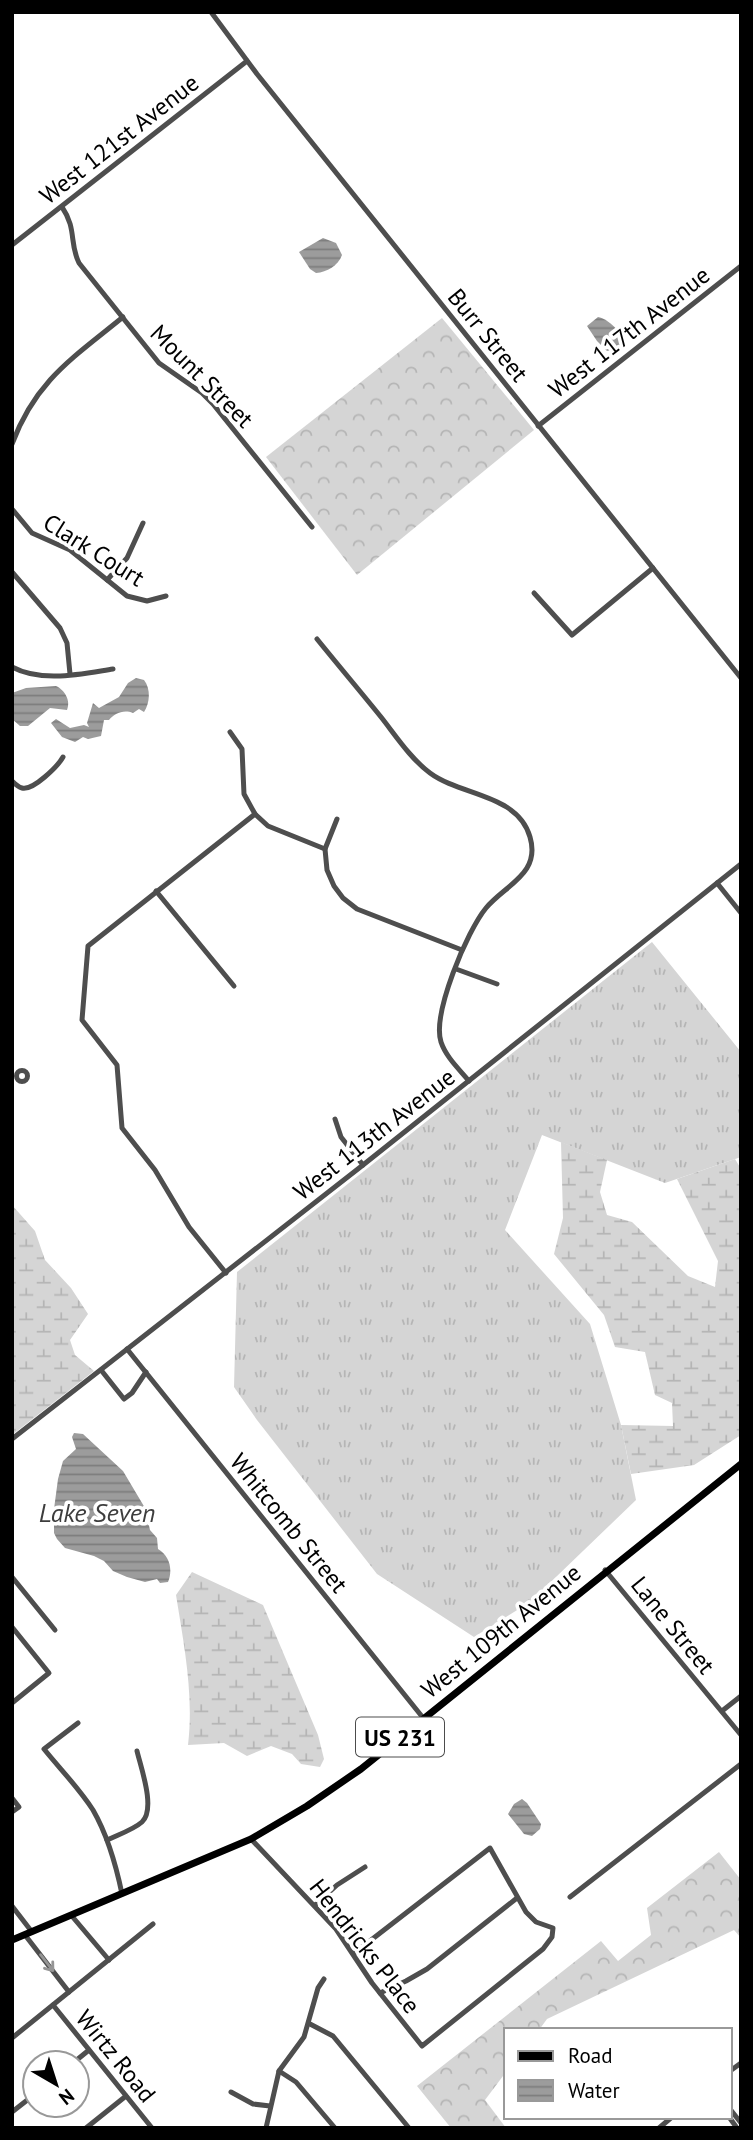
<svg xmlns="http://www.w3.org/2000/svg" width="753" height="2140" font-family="'PT Sans',sans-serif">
	<defs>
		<pattern id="grass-tufts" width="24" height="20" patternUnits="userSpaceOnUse" patternTransform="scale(1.75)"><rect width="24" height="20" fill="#d5d5d5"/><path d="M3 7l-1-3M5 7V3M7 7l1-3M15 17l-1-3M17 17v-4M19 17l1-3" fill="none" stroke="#b5b5b5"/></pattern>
		<pattern id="forest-crowns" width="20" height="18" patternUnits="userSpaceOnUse" patternTransform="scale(1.75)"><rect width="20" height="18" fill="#d5d5d5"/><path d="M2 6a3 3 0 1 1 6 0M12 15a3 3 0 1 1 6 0" fill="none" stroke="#b5b5b5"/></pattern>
		<pattern id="wetland-marsh" width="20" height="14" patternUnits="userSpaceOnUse" patternTransform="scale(1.75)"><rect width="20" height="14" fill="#d5d5d5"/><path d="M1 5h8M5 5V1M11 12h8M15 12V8" fill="none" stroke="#b5b5b5"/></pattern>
		<pattern id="water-rules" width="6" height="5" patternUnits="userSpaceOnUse" patternTransform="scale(1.75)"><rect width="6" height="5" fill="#9c9c9c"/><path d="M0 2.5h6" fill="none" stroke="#7d7d7d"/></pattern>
	</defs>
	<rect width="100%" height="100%" fill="#fff"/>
	<path fill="url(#grass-tufts)" d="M 652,942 L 741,1052 L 741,1157 L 665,1183 L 542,1135 L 505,1230 L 590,1324 L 621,1425 L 636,1500 L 530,1602 L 474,1637 L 377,1574 L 257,1420 L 234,1387 L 237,1272 Z"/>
	<g fill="url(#forest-crowns)">
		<path d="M 442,318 L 534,430 L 357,575 L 266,457 Z"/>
		<path d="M 719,1852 L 741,1880 L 741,1938 L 734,1930 L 547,2019 L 539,2030 L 506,2030 L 506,2072 L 485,2100 L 506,2128 L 451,2128 L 417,2086 L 601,1941 L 618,1961 L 651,1935 L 647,1908 Z"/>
	</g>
	<g fill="url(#wetland-marsh)">
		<path d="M 561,1142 L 607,1160 L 600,1192 L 607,1215 L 632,1222 L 688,1276 L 715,1287 L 718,1261 L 677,1179 L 735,1159 L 741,1169 L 741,1435 L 694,1465 L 631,1474 L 621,1425 L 673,1426 L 672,1403 L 655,1395 L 645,1352 L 615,1347 L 604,1315 L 554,1254 L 563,1218 Z"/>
		<path d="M 12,1205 L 35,1231 L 45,1260 L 71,1288 L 88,1314 L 70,1340 L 75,1355 L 94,1371 L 12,1435 Z"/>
		<path d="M 192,1572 L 263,1605 L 318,1735 L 324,1759 L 320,1767 L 301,1764 L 292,1754 L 271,1746 L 247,1756 L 224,1743 L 188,1745 C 194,1695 184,1645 176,1595 Z"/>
	</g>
	<g fill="url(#water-rules)">
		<path d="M 323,238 L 336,243 L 342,255 C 338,266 327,272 316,273 L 310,269 L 299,252 Z"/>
		<path d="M 598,317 C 609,319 622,333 625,343 L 622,348 L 607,351 L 597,341 L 587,326 Z"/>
		<path d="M 136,678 L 144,680 C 151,689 150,703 144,712 L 139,709 L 133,713 C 123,709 114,714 109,720 L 104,720 L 101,736 L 88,739 L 83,737 L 75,742 L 62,737 L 51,723 L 56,719 L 70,728 L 84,725 L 89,727 L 87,723 L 93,703 L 99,708 L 119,697 L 128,683 Z"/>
		<path d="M 56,686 C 65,690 71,701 67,710 L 50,708 L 28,726 L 20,726 L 12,719 L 12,693 L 26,688 Z"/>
		<path d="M 74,1433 L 83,1434 L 123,1471 L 145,1508 L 150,1530 L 157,1538 L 158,1549 C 170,1556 173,1570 168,1582 L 160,1583 L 157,1579 L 145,1582 L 127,1577 L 113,1571 L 104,1561 L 94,1556 L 65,1548 L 57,1539 L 54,1533 L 54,1509 L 58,1479 L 63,1461 L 76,1449 L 72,1437 Z"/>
		<path d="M 522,1799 L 527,1803 L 541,1824 L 540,1829 L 532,1836 L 524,1834 L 508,1814 L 514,1804 Z"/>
	</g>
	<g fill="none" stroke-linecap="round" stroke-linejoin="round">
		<g stroke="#4e4e4e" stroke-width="5">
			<path d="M 211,12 L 257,74 L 741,678"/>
			<path d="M 62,207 C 77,229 69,243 79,263 L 159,363 L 202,393 L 213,404 L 312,527"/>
			<path d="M 12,245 L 247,61"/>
			<path d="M 538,426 L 741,266"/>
			<path d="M 12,444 C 36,380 73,358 123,317"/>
			<path d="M 12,509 L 32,533 L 70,550 L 127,596 L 147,601 L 166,596"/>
			<path d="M 12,572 L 60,628 L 67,643 L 70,674"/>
			<path d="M 107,580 L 127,558 L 143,523"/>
			<path d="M 534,593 L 572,635 L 653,568"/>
			<path d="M 317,639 C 338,665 360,691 381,717 C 396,736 411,759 430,773 C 461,796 518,794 530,837 C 541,874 505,885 486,908 C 467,931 432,1014 441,1042 C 446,1057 459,1069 469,1081"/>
			<path d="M 12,667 C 42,683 81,674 113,669"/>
			<path d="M 230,732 L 242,749 L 244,794 L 255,814 L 268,826 L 325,849"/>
			<path d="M 12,781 C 15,784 18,787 22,788 C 33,791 58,766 63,757"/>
			<path d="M 337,819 L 325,849 L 327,870 L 334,886 L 343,898 L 357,909 L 462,950"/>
			<path d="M 717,883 L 741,913"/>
			<path d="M 156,891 L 234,986"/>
			<path d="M 456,969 L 497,984"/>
			<circle cx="22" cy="1076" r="5.5"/>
			<path d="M 335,1119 L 341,1137 L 363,1165"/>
			<path d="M 226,1273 L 189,1227 L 155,1170 L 122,1128 L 117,1065 L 82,1020 L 88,946 L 255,814"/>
			<path d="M 127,1349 L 424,1719"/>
			<path d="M 101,1370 L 124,1399 L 132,1393 L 146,1372"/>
			<path d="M 12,1439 L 363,1165 L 741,864"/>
			<path d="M 605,1570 L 741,1735"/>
			<path d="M 12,1577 L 55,1630"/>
			<path d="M 12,1627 L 49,1673 L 12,1703"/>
			<path d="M 722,1711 L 741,1696"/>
			<path d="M 78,1723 L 44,1749 C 60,1769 79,1788 93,1810 C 108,1836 116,1865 122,1894"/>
			<path d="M 12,1798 L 19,1807 L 12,1812"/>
			<path d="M 251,1839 L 336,1929 L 372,1983 L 422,2046 L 543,1949 L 552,1937 L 553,1928 L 536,1922 L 526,1912 L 490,1848 L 353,1954"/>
			<path d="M 107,1840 C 117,1835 133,1830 142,1822 C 156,1809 141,1768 137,1751"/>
			<path d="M 570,1897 L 741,1764"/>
			<path d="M 315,1905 L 337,1885 L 365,1867"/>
			<path d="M 12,1906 L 32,1932"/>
			<path d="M 71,1915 L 109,1960"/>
			<path d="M 25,1935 L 69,1992"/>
			<path d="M 380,1993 L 406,1981 L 427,1969 L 517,1898"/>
			<path d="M 53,2005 L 152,2128"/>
			<path d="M 310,2024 L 333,2036 L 409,2128"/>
			<path d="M 12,2038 L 153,1924"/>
			<path d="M 73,2063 L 89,2050"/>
			<path d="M 279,2071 L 296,2082 L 335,2128"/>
			<path d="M 730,2071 L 741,2063"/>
			<path d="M 231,2092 L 253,2104 L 270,2106"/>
			<path d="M 730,2109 L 741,2123"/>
			<path d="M 12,2112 L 35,2094"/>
			<path d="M 729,2117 L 737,2128"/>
			<path d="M 86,2128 L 126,2096"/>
			<path d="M 266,2128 L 279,2071 L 304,2037 L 318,1988 L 324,1979"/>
			<path d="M 659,2128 L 672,2117"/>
		</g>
		<path stroke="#000" stroke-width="7" d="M 12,1940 L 251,1839 L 307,1806 L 361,1769 L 741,1464"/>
	</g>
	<defs><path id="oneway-shaft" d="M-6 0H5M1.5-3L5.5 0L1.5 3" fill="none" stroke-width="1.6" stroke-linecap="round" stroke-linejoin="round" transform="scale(1.75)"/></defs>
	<use stroke="#959595" href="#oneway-shaft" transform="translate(47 1963) rotate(52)"/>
	<g text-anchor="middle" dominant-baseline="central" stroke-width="7" stroke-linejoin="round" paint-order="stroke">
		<rect fill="#fff" stroke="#4c4c4c" stroke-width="2" x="356" y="1717.5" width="88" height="39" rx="5"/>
		<g font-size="23" font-weight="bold" fill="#000">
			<text x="400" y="1737">US 231</text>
		</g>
		<g font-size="24" fill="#000" stroke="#fff">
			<text transform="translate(119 139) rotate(-38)">West 121st Avenue</text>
			<text transform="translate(629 332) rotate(-38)">West 117th Avenue</text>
			<text transform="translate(488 335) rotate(51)">Burr Street</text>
			<text transform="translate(202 376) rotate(45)">Mount Street</text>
			<text transform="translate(94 550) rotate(32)">Clark Court</text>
			<text transform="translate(374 1134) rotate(-38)">West 113th Avenue</text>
			<text transform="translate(289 1523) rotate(51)">Whitcomb Street</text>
			<text transform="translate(673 1625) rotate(51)">Lane Street</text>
			<text transform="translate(501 1631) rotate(-39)">West 109th Avenue</text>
			<text transform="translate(365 1946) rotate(52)">Hendricks Place</text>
			<text transform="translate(116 2056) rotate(51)">Wirtz Road</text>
		</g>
		<g font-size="26" font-style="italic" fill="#3d3d3d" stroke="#fff">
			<text x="97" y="1512">Lake Seven</text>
		</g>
	</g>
	<rect width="753" height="2140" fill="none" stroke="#000000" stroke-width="28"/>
	<rect x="504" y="2028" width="228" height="91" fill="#ffffff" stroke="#999999" stroke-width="2"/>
	<rect x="518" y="2051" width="35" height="10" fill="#000000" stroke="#999999" stroke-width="2"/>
	<text x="568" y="2063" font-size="21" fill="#000000">Road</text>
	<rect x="518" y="2080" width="35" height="21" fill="url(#water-rules)" stroke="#999999" stroke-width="2"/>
	<text x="568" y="2098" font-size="21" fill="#000000">Water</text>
	<g transform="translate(56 2084) rotate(141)"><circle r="33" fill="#ffffff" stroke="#999999" stroke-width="2"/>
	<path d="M0-5L12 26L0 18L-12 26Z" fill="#000000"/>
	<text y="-10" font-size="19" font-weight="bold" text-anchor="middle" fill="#000000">N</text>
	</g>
</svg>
